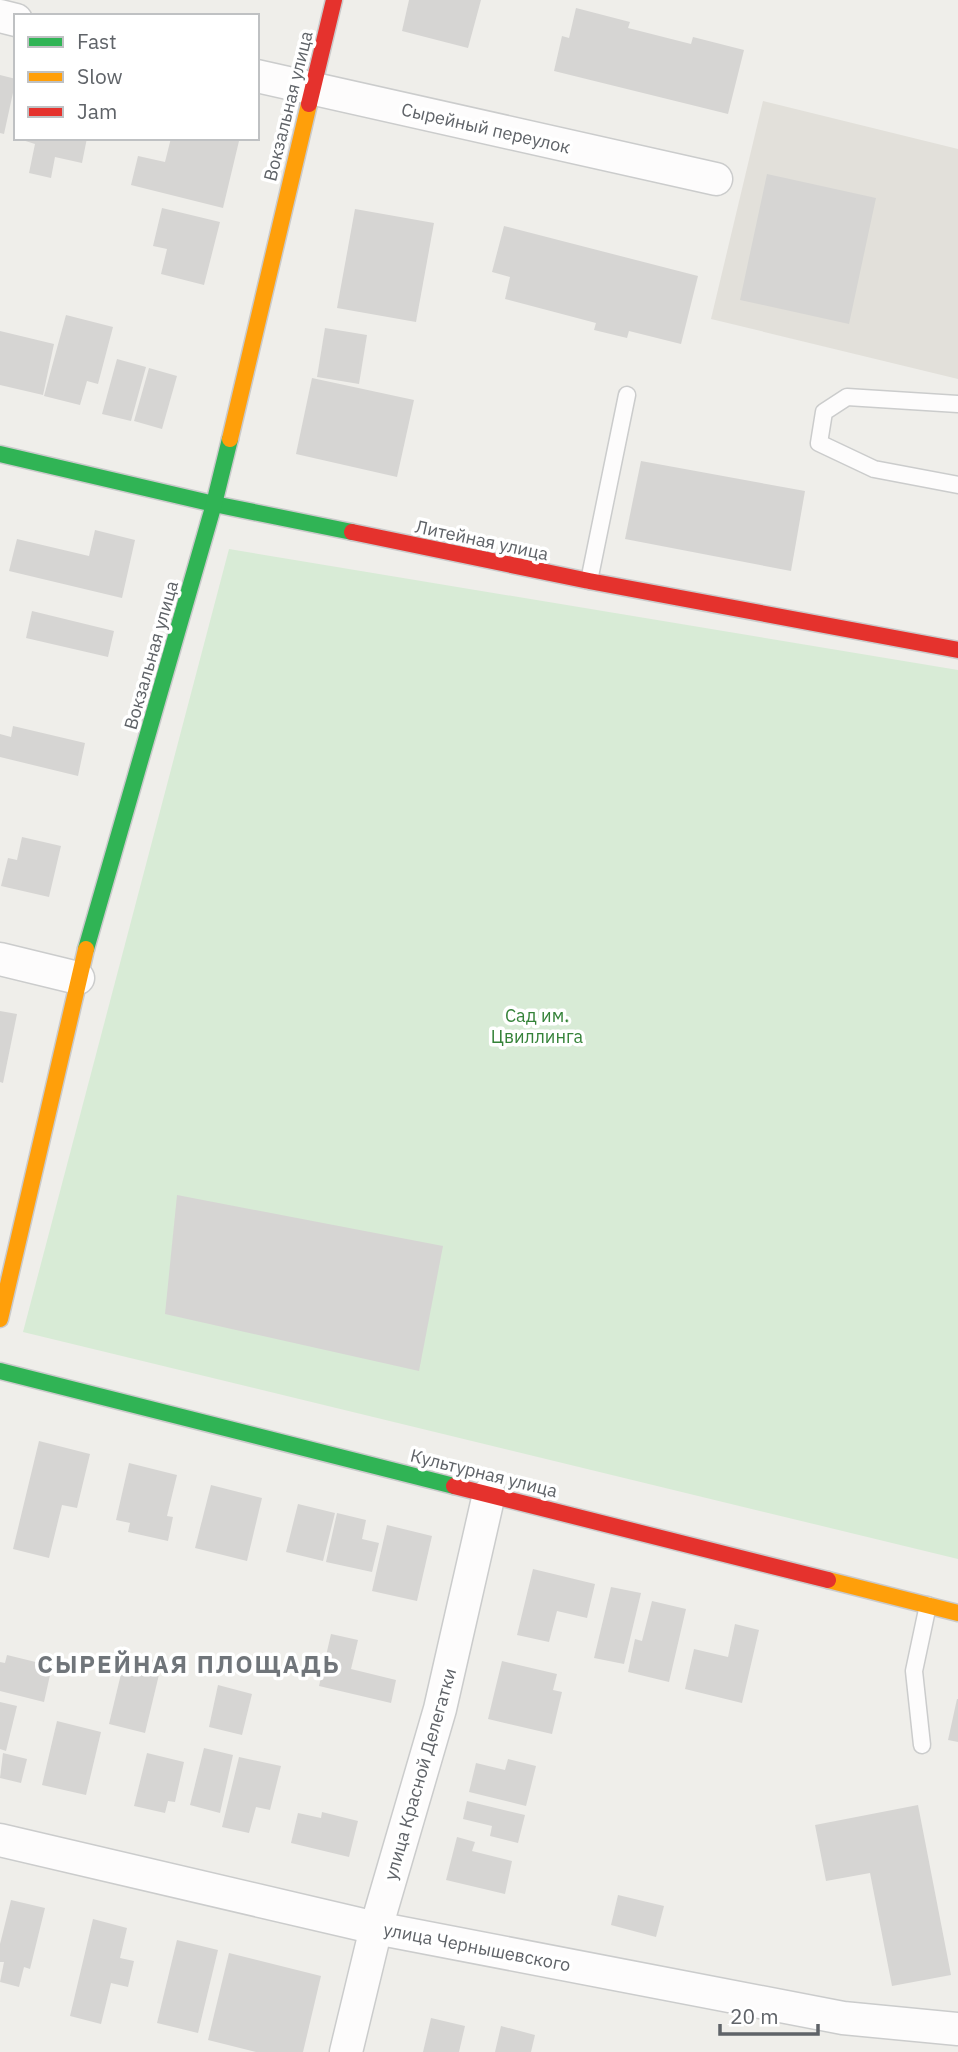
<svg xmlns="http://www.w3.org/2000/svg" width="958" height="2052" font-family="'IBM Plex Sans',sans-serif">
	<rect width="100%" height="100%" fill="#efeeea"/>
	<path fill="#e2e0da" d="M 763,101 L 958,149 L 958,379 L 711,319 Z"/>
	<path fill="#d8ebd6" d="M 229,549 L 958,670 L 958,1559 L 23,1332 Z"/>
	<g fill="#d6d5d3">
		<path d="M 409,0 L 481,0 L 468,48 L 402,31 Z"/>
		<path d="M 576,8 L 630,22 L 628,28 L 691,44 L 693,37 L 744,50 L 728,114 L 554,71 L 562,36 L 569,38 Z"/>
		<path d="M 0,75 L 16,79 L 4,134 L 0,133 Z"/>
		<path d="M 16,138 L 87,138 L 82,163 L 55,157 L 51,178 L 29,173 L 35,144 Z"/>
		<path d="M 171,138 L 227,138 L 239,141 L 223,208 L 131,185 L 138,156 L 165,162 Z"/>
		<path d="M 767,174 L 876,198 L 849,324 L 740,300 Z"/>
		<path d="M 162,208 L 220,222 L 204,285 L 161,274 L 167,249 L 153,246 Z"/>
		<path d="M 355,209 L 434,223 L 416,322 L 337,308 Z"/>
		<path d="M 504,226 L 698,276 L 681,344 L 629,331 L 627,338 L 594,330 L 596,323 L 505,299 L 510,277 L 492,272 Z"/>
		<path d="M 66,315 L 113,327 L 98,384 L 87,381 L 80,405 L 44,396 Z"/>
		<path d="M 325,328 L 367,335 L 359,384 L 317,377 Z"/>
		<path d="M 0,331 L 54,344 L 43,395 L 0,385 Z"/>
		<path d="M 117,359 L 146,367 L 131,421 L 102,414 Z"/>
		<path d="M 149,368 L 177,376 L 162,429 L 134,421 Z"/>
		<path d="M 312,378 L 414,400 L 397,477 L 296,454 Z"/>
		<path d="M 641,461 L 805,491 L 791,571 L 625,539 Z"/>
		<path d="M 95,530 L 135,540 L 122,598 L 9,571 L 17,539 L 89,556 Z"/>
		<path d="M 32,611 L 114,631 L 108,657 L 26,638 Z"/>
		<path d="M 13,726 L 85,743 L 78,776 L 0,757 L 0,734 L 11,737 Z"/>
		<path d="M 22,837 L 61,846 L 49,897 L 1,886 L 8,858 L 17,860 Z"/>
		<path d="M 0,1011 L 17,1014 L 3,1083 L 0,1082 Z"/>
		<path d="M 177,1195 L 443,1246 L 419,1371 L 165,1314 Z"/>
		<path d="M 39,1441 L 90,1454 L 77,1508 L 62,1505 L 49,1558 L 13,1549 Z"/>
		<path d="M 129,1463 L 177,1475 L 167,1516 L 173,1517 L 168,1541 L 128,1532 L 130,1523 L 116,1520 Z"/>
		<path d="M 211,1485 L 262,1498 L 247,1561 L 195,1548 Z"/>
		<path d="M 298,1504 L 335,1513 L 323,1561 L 286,1552 Z"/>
		<path d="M 337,1513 L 366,1520 L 362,1539 L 379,1543 L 372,1572 L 326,1562 Z"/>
		<path d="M 387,1525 L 432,1536 L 417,1601 L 372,1591 Z"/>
		<path d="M 533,1569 L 595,1584 L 587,1618 L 557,1611 L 549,1642 L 517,1635 Z"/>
		<path d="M 611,1587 L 641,1593 L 624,1664 L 594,1658 Z"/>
		<path d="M 652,1601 L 686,1609 L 669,1682 L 628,1672 L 635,1639 L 642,1641 Z"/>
		<path d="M 735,1624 L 759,1630 L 742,1703 L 685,1689 L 694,1649 L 728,1657 Z"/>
		<path d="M 331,1634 L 358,1640 L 351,1669 L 396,1680 L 391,1703 L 319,1686 Z"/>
		<path d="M 126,1653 L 162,1662 L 145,1733 L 109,1724 Z"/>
		<path d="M 7,1655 L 52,1666 L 44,1702 L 0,1691 L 0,1662 L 5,1663 Z"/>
		<path d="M 502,1661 L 557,1674 L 553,1690 L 562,1692 L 552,1734 L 488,1719 Z"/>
		<path d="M 218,1685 L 252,1694 L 242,1735 L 209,1727 Z"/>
		<path d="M 957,1699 L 958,1699 L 958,1742 L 948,1740 Z"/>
		<path d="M 0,1702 L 17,1706 L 6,1751 L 0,1749 Z"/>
		<path d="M 57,1721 L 101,1732 L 86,1795 L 42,1785 Z"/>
		<path d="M 204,1748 L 233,1755 L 220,1813 L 190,1805 Z"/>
		<path d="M 3,1753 L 27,1759 L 21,1783 L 0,1778 Z"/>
		<path d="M 147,1753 L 184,1762 L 175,1802 L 168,1801 L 165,1813 L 134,1806 Z"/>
		<path d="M 239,1757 L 281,1766 L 270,1810 L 256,1807 L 249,1833 L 222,1827 Z"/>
		<path d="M 508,1759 L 536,1766 L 526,1806 L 469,1792 L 476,1763 L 505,1770 Z"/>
		<path d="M 467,1801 L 525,1815 L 518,1843 L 490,1836 L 492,1826 L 463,1819 Z"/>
		<path d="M 918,1805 L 951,1975 L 892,1986 L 870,1873 L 826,1881 L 815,1825 Z"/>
		<path d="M 322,1812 L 358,1821 L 349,1857 L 291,1843 L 298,1813 L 321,1818 Z"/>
		<path d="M 457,1837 L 475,1842 L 472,1851 L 512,1861 L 505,1894 L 446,1880 Z"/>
		<path d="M 618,1895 L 664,1906 L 656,1937 L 611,1925 Z"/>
		<path d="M 11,1900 L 45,1908 L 30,1969 L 24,1967 L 19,1987 L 0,1982 L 4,1962 L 0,1962 L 0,1944 Z"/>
		<path d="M 93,1919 L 127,1928 L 120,1958 L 134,1961 L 128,1987 L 111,1983 L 101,2024 L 70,2016 Z"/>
		<path d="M 177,1940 L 218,1950 L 198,2033 L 157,2023 Z"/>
		<path d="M 229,1953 L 321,1976 L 303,2052 L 256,2052 L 208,2040 Z"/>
		<path d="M 431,2018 L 465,2026 L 459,2052 L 423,2052 Z"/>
		<path d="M 501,2026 L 535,2035 L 531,2052 L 495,2052 Z"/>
	</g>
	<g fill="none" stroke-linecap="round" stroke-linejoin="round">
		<g stroke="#cbcccc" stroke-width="19">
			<g id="lane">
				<path d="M 958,404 L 847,397 L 824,412 L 819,443 L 874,469 L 958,485"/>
				<path d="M 589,581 L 627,395"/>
				<path d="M 922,1745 L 914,1671 L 928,1605"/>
			</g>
		</g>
		<g stroke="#cbcccc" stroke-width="35">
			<g id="street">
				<path d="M 0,16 L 16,20"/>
				<path d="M 257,76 L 716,179"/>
				<path d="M 0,959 L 78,978"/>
				<path d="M 0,1840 L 376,1928 L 843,2018 L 958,2029"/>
				<path d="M 346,2052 L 376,1928 L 440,1709 L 489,1494"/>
			</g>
		</g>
		<g stroke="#cacacb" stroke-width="19">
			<g id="fast">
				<path d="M 0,454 L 214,504 L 352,532"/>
				<path d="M 86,949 L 214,504 L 230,439"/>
				<path d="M 0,1371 L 454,1486"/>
			</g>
		</g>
		<g stroke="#cacacb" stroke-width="19">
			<g id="slow">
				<path d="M 230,439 L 309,104"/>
				<path d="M 0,1319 L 86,949"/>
				<path d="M 828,1580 L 958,1613"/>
			</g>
		</g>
		<g stroke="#cacacb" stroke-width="19">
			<g id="jam">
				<path d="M 309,104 L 334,0"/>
				<path d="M 352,532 L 589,581 L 958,650"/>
				<path d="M 454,1486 L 828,1580"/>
			</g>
		</g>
		<use href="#lane" stroke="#fdfcfc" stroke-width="16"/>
		<use href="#street" stroke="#fdfcfc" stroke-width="32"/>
		<use href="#fast" stroke="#30b455" stroke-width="16"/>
		<use href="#slow" stroke="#ff9f0a" stroke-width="16"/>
		<use href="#jam" stroke="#e5322d" stroke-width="16"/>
	</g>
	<g text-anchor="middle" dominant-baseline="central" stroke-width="7" stroke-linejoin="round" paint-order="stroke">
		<g font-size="18" fill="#5f6368" stroke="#fff">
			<text transform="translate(288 106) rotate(-76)">Вокзальная улица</text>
			<text transform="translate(486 128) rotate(13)">Сырейный переулок</text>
			<text transform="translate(482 540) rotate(12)">Литейная улица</text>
			<text transform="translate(151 655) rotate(-74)">Вокзальная улица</text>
			<text transform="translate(484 1473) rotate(14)">Культурная улица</text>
			<text transform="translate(420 1774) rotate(-74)">улица Красной Делегатки</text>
			<text transform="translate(477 1947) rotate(11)">улица Чернышевского</text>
		</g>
		<g font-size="18" fill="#348238" stroke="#fff">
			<text x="537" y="1015">Сад им.<tspan x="537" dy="21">Цвиллинга</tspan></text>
		</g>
		<g font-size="24" font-weight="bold" letter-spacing="2" fill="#70757a" stroke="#fff">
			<text x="189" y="1664">СЫРЕЙНАЯ ПЛОЩАДЬ</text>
		</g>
	</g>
	<rect x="14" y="14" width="245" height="126" fill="#ffffff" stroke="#bfc1c3" stroke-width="2"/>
	<rect x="28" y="37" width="35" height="10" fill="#30b455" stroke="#bfc1c3" stroke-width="2"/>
	<text x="77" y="49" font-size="21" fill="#5f6368">Fast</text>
	<rect x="28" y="72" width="35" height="10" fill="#ff9f0a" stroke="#bfc1c3" stroke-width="2"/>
	<text x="77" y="84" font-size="21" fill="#5f6368">Slow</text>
	<rect x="28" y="107" width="35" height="10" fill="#e5322d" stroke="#bfc1c3" stroke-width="2"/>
	<text x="77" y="119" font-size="21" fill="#5f6368">Jam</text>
	<path d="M720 2024v10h98v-10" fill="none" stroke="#5f6368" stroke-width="3.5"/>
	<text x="730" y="2024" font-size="21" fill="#5f6368" stroke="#ffffff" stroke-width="5" paint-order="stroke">20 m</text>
</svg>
